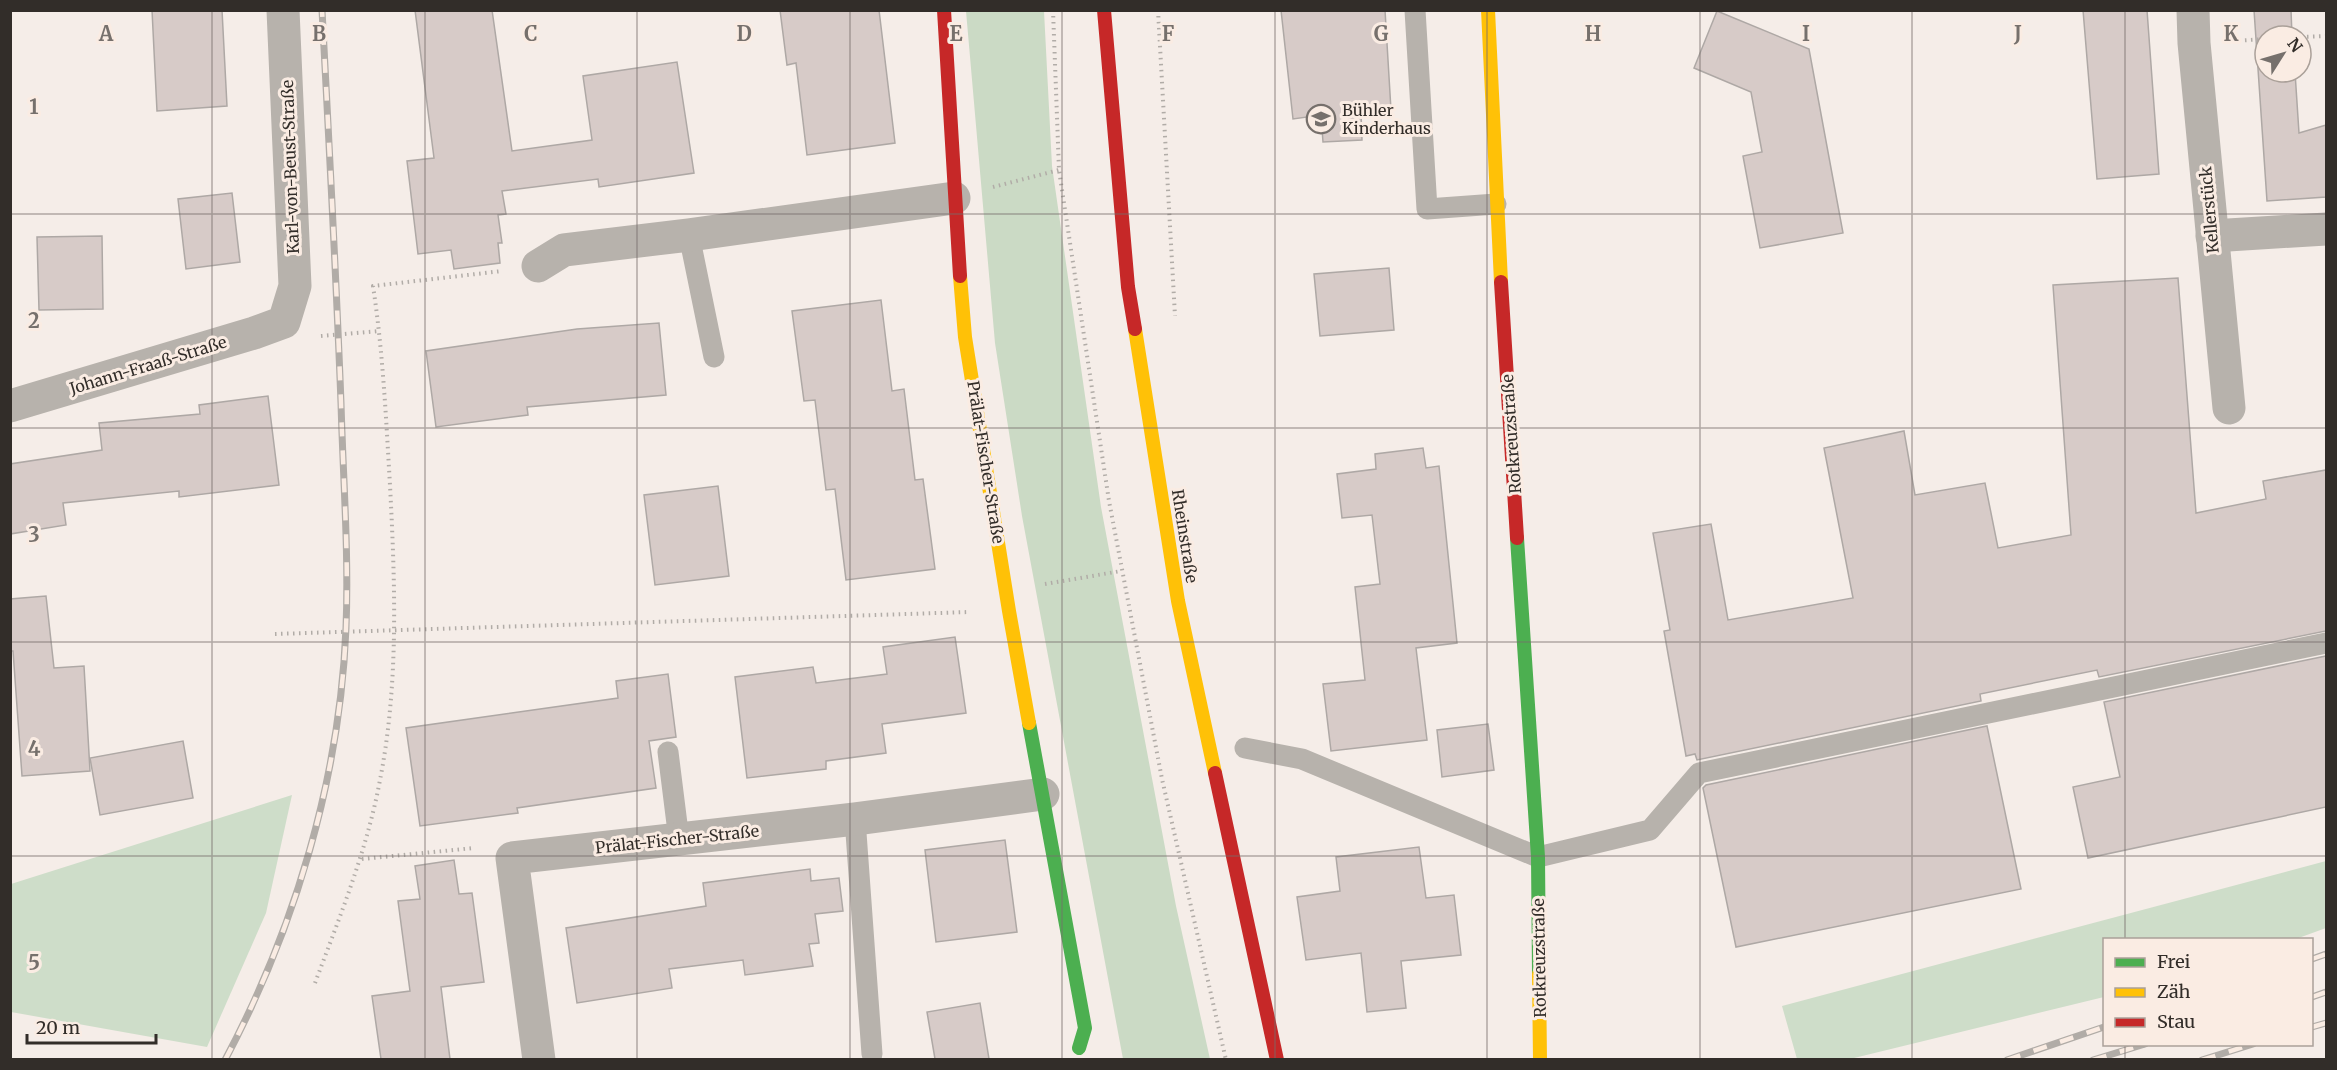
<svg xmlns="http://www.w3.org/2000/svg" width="2337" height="1070" font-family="Merriweather,serif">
	<rect width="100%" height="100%" fill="#f5ede8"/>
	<g fill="#ceddc9">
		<path d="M 292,795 L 266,913 L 207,1047 L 11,1012 L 11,884 Z"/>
		<path d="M 2326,861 L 2326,928 L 2293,940 L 2104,940 L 2104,997 L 1850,1059 L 1797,1059 L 1782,1006 Z"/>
	</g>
	<path fill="#cbdac5" d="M 966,11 L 1044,11 L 1052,166 L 1101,507 L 1176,906 L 1210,1059 L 1123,1059 L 1022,516 L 995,343 Z"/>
	<g fill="#d7cbc8" stroke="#aea8a5" stroke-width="1.5">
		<path d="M 152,10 L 222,10 L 227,106 L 157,111 Z"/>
		<path d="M 415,10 L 492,10 L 512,151 L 592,140 L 583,76 L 677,62 L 694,173 L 599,187 L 598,179 L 502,191 L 506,214 L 498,215 L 502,243 L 498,243 L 500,263 L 454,269 L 451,250 L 418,254 L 407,161 L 434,158 Z"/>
		<path d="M 780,10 L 879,10 L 895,143 L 807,155 L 796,63 L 787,65 Z"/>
		<path d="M 1281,10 L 1385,10 L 1391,110 L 1361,112 L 1362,140 L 1323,142 L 1321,115 L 1293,119 Z"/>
		<path d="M 2083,10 L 2147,10 L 2159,174 L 2097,179 Z"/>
		<path d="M 2254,10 L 2291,10 L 2292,36 L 2265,36 L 2265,72 L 2295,72 L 2299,133 L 2326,125 L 2326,197 L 2267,201 Z"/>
		<path d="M 1717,11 L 1809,49 L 1843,233 L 1760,248 L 1743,156 L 1762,152 L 1751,92 L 1694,68 Z"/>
		<path d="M 232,193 L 240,262 L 186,269 L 178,199 Z"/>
		<path d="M 102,236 L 103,309 L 39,310 L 37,237 Z"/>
		<path d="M 1389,268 L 1394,330 L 1320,336 L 1314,274 Z"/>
		<path d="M 2178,278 L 2196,513 L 2266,499 L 2263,481 L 2326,470 L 2326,631 L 2099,677 L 2097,670 L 1980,694 L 1981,701 L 1697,760 L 1695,754 L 1686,756 L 1664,631 L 1670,630 L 1653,533 L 1711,524 L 1728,620 L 1853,598 L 1824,448 L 1904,431 L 1915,495 L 1985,483 L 1998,548 L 2071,535 L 2053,285 Z"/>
		<path d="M 881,300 L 892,391 L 904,389 L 915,480 L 923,479 L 935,569 L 846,580 L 835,489 L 826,490 L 815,400 L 804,401 L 792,311 Z"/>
		<path d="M 659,323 L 666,395 L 527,407 L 528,415 L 436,427 L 426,351 L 577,329 Z"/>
		<path d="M 268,396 L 279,485 L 179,497 L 179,491 L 63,503 L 66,525 L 10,534 L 10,464 L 102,450 L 99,423 L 200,414 L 199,405 Z"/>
		<path d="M 1423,448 L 1426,468 L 1439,466 L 1457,643 L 1416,648 L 1427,740 L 1331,751 L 1323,684 L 1365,680 L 1355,587 L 1380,584 L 1372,515 L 1342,518 L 1337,474 L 1376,469 L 1375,454 Z"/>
		<path d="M 718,486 L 729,576 L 655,585 L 644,495 Z"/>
		<path d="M 46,596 L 54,668 L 84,666 L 90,771 L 22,776 L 13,651 L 10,651 L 10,599 Z"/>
		<path d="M 955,637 L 966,713 L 882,724 L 886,753 L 826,761 L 826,769 L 747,778 L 735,677 L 813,667 L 816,683 L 887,674 L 883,647 Z"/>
		<path d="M 2326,656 L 2326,807 L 2088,858 L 2073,787 L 2120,777 L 2104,702 Z"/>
		<path d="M 668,674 L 676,737 L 649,741 L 656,788 L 517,808 L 518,813 L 420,826 L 406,728 L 618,698 L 616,681 Z"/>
		<path d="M 1488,724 L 1494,770 L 1442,777 L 1437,730 Z"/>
		<path d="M 1987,726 L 2021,889 L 1736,947 L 1703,788 L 1706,785 Z"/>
		<path d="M 183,741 L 193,798 L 100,815 L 90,758 Z"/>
		<path d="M 1005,840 L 1017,932 L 936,942 L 925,850 Z"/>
		<path d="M 1419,847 L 1426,898 L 1454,895 L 1461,955 L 1401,961 L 1406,1008 L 1367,1012 L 1361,953 L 1306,960 L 1297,897 L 1340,891 L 1336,857 Z"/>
		<path d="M 454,860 L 459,894 L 472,893 L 484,982 L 441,987 L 450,1059 L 381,1059 L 372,996 L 410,991 L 398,901 L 420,899 L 415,866 Z"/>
		<path d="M 810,869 L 811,881 L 839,878 L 843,911 L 815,914 L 819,943 L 809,944 L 813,966 L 745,975 L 743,960 L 669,969 L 672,988 L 577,1003 L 566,928 L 706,906 L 703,883 Z"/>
		<path d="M 980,1003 L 989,1059 L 935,1059 L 927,1012 Z"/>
	</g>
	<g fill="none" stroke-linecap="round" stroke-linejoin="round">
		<g stroke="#b1aca7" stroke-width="4" stroke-dasharray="1.5 4.5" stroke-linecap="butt">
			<path d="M 1053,10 L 1059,170 L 1109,501 L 1162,779 L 1226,1060"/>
			<path d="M 1158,10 L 1175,316"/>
			<path d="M 2301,37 L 2326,36"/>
			<path d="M 2233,41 L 2265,39"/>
			<path d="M 993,187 L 1059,170"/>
			<path d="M 321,336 L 380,331"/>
			<path d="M 1045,584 L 1121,571"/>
			<path d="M 275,634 L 970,612"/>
			<path d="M 362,859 L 474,848"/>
			<path d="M 315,983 C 340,916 367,850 380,780 C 399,683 395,583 390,485 C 386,418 383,352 373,286 L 502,271"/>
		</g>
		<g stroke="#b7b2ac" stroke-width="21">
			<path d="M 1415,10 L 1427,209 L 1496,204"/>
			<path d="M 689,235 L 714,357"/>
			<path d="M 1245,748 L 1302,759 L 1538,857 L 1650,830 L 1699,773 L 2326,643"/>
			<path d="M 668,752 L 679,840"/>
			<path d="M 855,819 L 872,1054"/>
		</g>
		<g stroke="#b7b2ac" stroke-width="33">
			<path d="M 2193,10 L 2194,43 L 2229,408"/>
			<path d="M 2212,236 L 2326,229"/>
			<path d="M 538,266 L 564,250 L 689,235 L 954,198"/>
			<path d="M 10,406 L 254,333 L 284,322 L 295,286 L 283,10"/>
			<path d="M 539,1060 L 512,858 L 855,819 L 1043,794"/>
		</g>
		<g stroke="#4caf50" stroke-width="14">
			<path d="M 1517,538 L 1538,857 L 1539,974"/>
			<path d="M 1029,723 L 1085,1028 L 1079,1048"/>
		</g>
		<g stroke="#ffc107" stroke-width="14">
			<path d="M 1488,10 L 1501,282"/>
			<path d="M 960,276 L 965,337 L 1009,611 L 1029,723"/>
			<path d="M 1135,329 L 1178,601 L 1215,773"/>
			<path d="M 1539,974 L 1540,1060"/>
		</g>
		<g stroke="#c62828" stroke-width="14">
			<path d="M 944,10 L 960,276"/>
			<path d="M 1104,10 L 1128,287 L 1135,329"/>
			<path d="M 1501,282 L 1517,538"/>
			<path d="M 1215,773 L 1277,1060"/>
		</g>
		<g stroke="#b1aca7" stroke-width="7">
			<g id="rail">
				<path d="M 2312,959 L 2326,954"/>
				<path d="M 2312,997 L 2326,992"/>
				<path d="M 2312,1027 L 2326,1023"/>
				<path d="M 225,1060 C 295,928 340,778 346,628 C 349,553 343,478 341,403 C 336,272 329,141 322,10"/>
				<path d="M 2007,1060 L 2104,1027"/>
				<path d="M 2093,1060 L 2145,1044"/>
				<path d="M 2202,1060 L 2253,1044"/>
			</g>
		</g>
		<use href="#rail" stroke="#faece3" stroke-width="4.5" stroke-dasharray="14" stroke-linecap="butt"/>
	</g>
	<path fill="none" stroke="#76706c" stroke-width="1.5" stroke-opacity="0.55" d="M 212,10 L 212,1060M 425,10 L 425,1060M 637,10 L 637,1060M 850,10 L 850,1060M 1062,10 L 1062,1060M 1275,10 L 1275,1060M 1487,10 L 1487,1060M 1700,10 L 1700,1060M 1912,10 L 1912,1060M 2125,10 L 2125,940M 10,214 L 2326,214M 10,428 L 2326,428M 10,642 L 2326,642M 10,856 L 2326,856M 2125,1044 L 2125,1060"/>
	<defs>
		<g id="school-ring" transform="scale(1.5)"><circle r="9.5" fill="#faece3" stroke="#76706c" stroke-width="1.5"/><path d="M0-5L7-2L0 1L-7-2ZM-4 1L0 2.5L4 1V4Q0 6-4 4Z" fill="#76706c"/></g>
	</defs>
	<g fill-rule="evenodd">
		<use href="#school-ring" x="1321" y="119"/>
	</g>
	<g text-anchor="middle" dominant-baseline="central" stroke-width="6" stroke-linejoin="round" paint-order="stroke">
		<g font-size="16" fill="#322d29" stroke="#faece3" text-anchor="start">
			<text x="1342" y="110">Bühler<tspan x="1342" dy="18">Kinderhaus</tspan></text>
		</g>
		<g font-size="16" fill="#322d29" stroke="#faece3">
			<text transform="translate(290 167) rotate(-92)">Karl-von-Beust-Straße</text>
			<text transform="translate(2209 210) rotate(-95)">Kellerstück</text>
			<text transform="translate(148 365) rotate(-17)">Johann-Fraaß-Straße</text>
			<text transform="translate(1511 434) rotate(-94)">Rotkreuzstraße</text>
			<text transform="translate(986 462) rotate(81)">Prälat-Fischer-Straße</text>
			<text transform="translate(1185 536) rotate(81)">Rheinstraße</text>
			<text transform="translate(677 839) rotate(-6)">Prälat-Fischer-Straße</text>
			<text transform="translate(1539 958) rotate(-91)">Rotkreuzstraße</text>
		</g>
	</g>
	<g font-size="20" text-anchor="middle" font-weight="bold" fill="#76706c" stroke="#faece3" stroke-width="6" stroke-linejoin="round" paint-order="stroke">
		<text x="106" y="41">A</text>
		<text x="319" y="41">B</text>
		<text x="531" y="41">C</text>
		<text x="744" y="41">D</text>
		<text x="956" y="41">E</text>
		<text x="1168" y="41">F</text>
		<text x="1381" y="41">G</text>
		<text x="1593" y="41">H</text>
		<text x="1806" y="41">I</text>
		<text x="2018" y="41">J</text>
		<text x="2231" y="41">K</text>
		<text x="34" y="114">1</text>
		<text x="34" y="328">2</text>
		<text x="34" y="542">3</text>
		<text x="34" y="756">4</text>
		<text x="34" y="970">5</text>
	</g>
	<rect width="2337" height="1070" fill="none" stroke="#322d29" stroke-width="24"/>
	<rect x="2103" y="938" width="210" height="108" fill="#faece3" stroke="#aaa099" stroke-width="1.5"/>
	<rect x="2115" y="958" width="30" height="9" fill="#4caf50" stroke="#aaa099" stroke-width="1.5"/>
	<text x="2157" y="968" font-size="18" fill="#322d29">Frei</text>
	<rect x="2115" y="988" width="30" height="9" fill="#ffc107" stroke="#aaa099" stroke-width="1.5"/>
	<text x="2157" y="998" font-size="18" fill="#322d29">Zäh</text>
	<rect x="2115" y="1018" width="30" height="9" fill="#c62828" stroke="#aaa099" stroke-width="1.5"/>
	<text x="2157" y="1028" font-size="18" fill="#322d29">Stau</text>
	<g transform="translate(2283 54) rotate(53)"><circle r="28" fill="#faece3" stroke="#aaa099" stroke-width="1.5"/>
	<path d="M0-4.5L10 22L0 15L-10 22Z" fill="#76706c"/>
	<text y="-9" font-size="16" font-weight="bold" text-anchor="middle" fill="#322d29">N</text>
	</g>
	<path d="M27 1034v9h129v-9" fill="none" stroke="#322d29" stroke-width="3"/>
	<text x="36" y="1034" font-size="18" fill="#322d29" stroke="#faece3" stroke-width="4.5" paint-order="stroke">20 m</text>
</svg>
